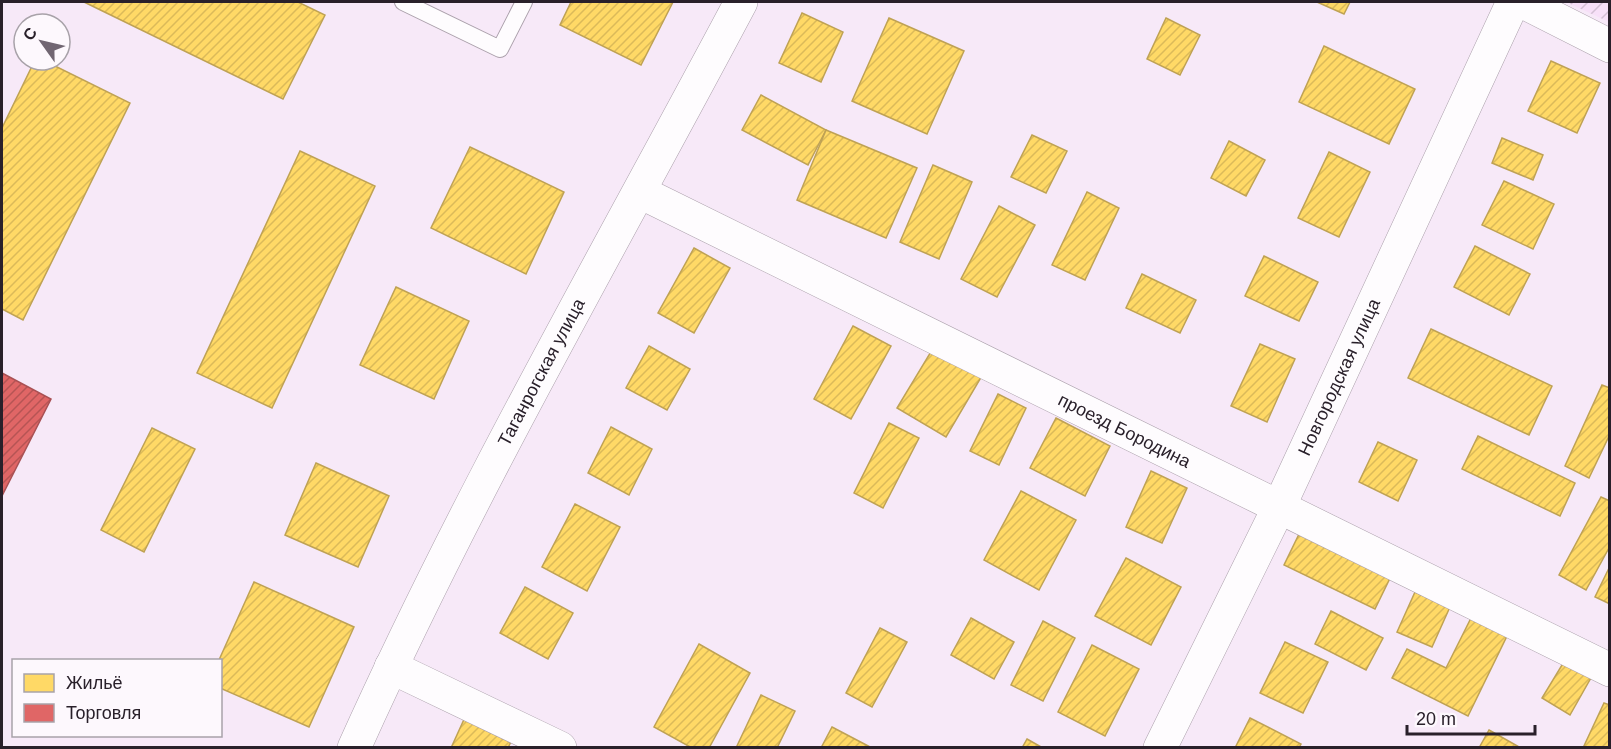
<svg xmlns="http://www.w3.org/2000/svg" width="1611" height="749" font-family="Arial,sans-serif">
	<defs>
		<pattern id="industrial-furrows" width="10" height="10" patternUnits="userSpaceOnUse" patternTransform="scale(1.5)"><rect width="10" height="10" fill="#f7e0f8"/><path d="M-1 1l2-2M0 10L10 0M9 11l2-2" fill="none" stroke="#d4c0d5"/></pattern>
		<pattern id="homes-hatch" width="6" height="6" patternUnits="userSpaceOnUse" patternTransform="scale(1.5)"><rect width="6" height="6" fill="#ffd966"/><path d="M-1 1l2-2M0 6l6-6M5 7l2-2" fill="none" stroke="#dbba59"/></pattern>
		<pattern id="shops-hatch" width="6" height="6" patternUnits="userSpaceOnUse" patternTransform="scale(1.5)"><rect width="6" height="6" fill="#e06666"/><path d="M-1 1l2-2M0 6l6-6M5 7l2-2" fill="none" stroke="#b65454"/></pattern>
	</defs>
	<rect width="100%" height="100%" fill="#f7e9f8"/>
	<path fill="url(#industrial-furrows)" d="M 1566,2 L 1609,2 L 1609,22 Z"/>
	<g fill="url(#homes-hatch)" stroke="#bfa254" stroke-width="1.5">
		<path d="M 84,2 L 298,2 L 325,15 L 283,99 Z"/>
		<path d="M 571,2 L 673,2 L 641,65 L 560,25 Z"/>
		<path d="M 1317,2 L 1350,2 L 1344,14 Z"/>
		<path d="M 802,13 L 843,32 L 821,82 L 779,63 Z"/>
		<path d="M 889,18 L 964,51 L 927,134 L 852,101 Z"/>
		<path d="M 1166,18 L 1200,35 L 1180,75 L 1147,59 Z"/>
		<path d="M 1324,46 L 1415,89 L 1389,144 L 1299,102 Z"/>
		<path d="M 35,60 L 43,60 L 130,103 L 23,320 L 2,309 L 2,128 Z"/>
		<path d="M 1551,61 L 1600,83 L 1577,133 L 1528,111 Z"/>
		<path d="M 761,95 L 826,130 L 808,165 L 742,130 Z"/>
		<path d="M 826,130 L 917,168 L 886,238 L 797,200 Z"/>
		<path d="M 1032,135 L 1067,151 L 1046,193 L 1011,177 Z"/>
		<path d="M 1502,138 L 1543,155 L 1533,180 L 1492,163 Z"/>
		<path d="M 1229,141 L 1265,160 L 1246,196 L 1211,178 Z"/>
		<path d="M 470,147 L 564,192 L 526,274 L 431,228 Z"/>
		<path d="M 300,151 L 375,186 L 272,408 L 197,373 Z"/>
		<path d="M 1329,152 L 1370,172 L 1339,237 L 1298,218 Z"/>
		<path d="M 933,165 L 972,182 L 939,259 L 900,242 Z"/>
		<path d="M 1504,181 L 1554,204 L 1533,249 L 1482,225 Z"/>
		<path d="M 1087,192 L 1119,208 L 1085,280 L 1052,265 Z"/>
		<path d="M 999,206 L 1035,225 L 997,297 L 961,279 Z"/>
		<path d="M 1475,246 L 1530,274 L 1509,315 L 1454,287 Z"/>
		<path d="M 694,248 L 730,268 L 694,333 L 658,313 Z"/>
		<path d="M 1264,256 L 1318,282 L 1299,321 L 1245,296 Z"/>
		<path d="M 1142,274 L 1196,300 L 1180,333 L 1126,308 Z"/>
		<path d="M 396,287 L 469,321 L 434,399 L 360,365 Z"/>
		<path d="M 853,326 L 891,346 L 851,419 L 814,399 Z"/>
		<path d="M 1431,329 L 1552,386 L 1529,435 L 1408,378 Z"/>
		<path d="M 1260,344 L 1295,359 L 1267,422 L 1231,406 Z"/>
		<path d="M 935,345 L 983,374 L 946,437 L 897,408 Z"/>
		<path d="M 649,346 L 690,369 L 667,410 L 626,388 Z"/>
		<path d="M 1602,385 L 1610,388 L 1610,434 L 1589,478 L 1565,466 Z"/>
		<path d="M 998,394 L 1026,408 L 999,465 L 970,451 Z"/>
		<path d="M 1056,418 L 1110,446 L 1085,496 L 1030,468 Z"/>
		<path d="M 889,423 L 919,438 L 883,508 L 854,493 Z"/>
		<path d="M 611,427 L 652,449 L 629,495 L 588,473 Z"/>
		<path d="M 152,428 L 195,449 L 144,552 L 101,530 Z"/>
		<path d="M 1478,436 L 1575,483 L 1560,516 L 1462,469 Z"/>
		<path d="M 1378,442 L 1417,460 L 1398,501 L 1359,482 Z"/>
		<path d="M 316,463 L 389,496 L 358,567 L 285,535 Z"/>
		<path d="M 1151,471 L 1187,488 L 1162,543 L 1126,527 Z"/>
		<path d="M 1021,491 L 1076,520 L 1039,590 L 984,560 Z"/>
		<path d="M 1601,497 L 1610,501 L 1610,546 L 1586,590 L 1559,575 Z"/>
		<path d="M 575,504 L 620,527 L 587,591 L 542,567 Z"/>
		<path d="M 1301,530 L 1392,574 L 1375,609 L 1284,565 Z"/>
		<path d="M 1126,558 L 1181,587 L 1151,645 L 1095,616 Z"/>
		<path d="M 1610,566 L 1610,604 L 1595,597 Z"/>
		<path d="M 254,582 L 354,627 L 309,727 L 220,688 L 220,660 L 219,660 Z"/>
		<path d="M 525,587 L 573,613 L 548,659 L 500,633 Z"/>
		<path d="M 1415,592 L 1450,607 L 1432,647 L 1397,632 Z"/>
		<path d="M 1331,611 L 1383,638 L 1366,670 L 1315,644 Z"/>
		<path d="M 971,618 L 1014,642 L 994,679 L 951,655 Z"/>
		<path d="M 1471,618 L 1507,636 L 1468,716 L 1392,678 L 1407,649 L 1446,668 Z"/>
		<path d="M 1043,621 L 1075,638 L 1043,701 L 1011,685 Z"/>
		<path d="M 880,628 L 907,642 L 872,707 L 846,693 Z"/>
		<path d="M 1285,642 L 1328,662 L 1303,713 L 1260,693 Z"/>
		<path d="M 699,644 L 750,673 L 709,748 L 692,748 L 654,727 Z"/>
		<path d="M 1092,645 L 1139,669 L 1105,736 L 1058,712 Z"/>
		<path d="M 1565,660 L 1592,676 L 1570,715 L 1542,698 Z"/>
		<path d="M 761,695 L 795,711 L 777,748 L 736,748 Z"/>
		<path d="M 1604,703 L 1610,705 L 1610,748 L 1583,748 Z"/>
		<path d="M 466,715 L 513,737 L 508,748 L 451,748 Z"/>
		<path d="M 1250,718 L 1301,744 L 1299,748 L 1235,748 Z"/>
		<path d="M 832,727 L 872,748 L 821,748 Z"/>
		<path d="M 1489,730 L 1521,748 L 1479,748 Z"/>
		<path d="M 1027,739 L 1043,748 L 1022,748 Z"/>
	</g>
	<path fill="url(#shops-hatch)" stroke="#a95154" stroke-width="1.5" d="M 2,373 L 51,399 L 2,496 Z"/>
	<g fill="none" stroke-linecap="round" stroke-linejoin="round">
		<g stroke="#aba0ab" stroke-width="18">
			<path id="service" d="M 403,2 L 500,49 L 524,2"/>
		</g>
		<g stroke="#aba0ab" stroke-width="34">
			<g id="minor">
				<path d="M 1523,2 L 1610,46"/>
				<path id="s1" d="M 640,192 L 1610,670"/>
				<path d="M 391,667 L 560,748"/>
				<path id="s2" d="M 354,748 C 469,492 610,249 741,2"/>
				<path id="s3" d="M 1160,748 L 1279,507 L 1513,2"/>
			</g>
		</g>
		<use href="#service" stroke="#fefcfe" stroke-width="16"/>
		<use href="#minor" stroke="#fefcfe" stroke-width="33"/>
	</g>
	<g text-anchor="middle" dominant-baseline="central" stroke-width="6" stroke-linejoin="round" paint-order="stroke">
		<g font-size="18" fill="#29202a" stroke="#fdf8fd">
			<text stroke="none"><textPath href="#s2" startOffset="420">Таганрогская улица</textPath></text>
			<text stroke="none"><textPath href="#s3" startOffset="412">Новгородская улица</textPath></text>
			<text stroke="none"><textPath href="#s1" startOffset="540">проезд Бородина</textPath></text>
		</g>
	</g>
	<rect width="1611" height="749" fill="none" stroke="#29202a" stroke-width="6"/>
	<rect x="12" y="659" width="210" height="78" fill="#fdf8fd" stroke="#a8a2a9" stroke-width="1.5"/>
	<rect x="24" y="674" width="30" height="18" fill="#ffd966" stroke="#a8a2a9" stroke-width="1.5"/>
	<text x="66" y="689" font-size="18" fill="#29202a">Жильё</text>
	<rect x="24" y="704" width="30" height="18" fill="#e06666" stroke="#a8a2a9" stroke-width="1.5"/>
	<text x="66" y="719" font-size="18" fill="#29202a">Торговля</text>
	<g transform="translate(42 42) rotate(304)"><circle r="28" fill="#fdf8fd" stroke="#a8a2a9" stroke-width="1.5"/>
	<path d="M0-4.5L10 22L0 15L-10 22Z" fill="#716672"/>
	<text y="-9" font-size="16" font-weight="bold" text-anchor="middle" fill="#29202a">С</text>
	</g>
	<path d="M1407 725v9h128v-9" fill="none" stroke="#29202a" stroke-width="3"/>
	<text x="1416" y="725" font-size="18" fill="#29202a" stroke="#fdf8fd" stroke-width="4.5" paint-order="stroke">20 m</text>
</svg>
